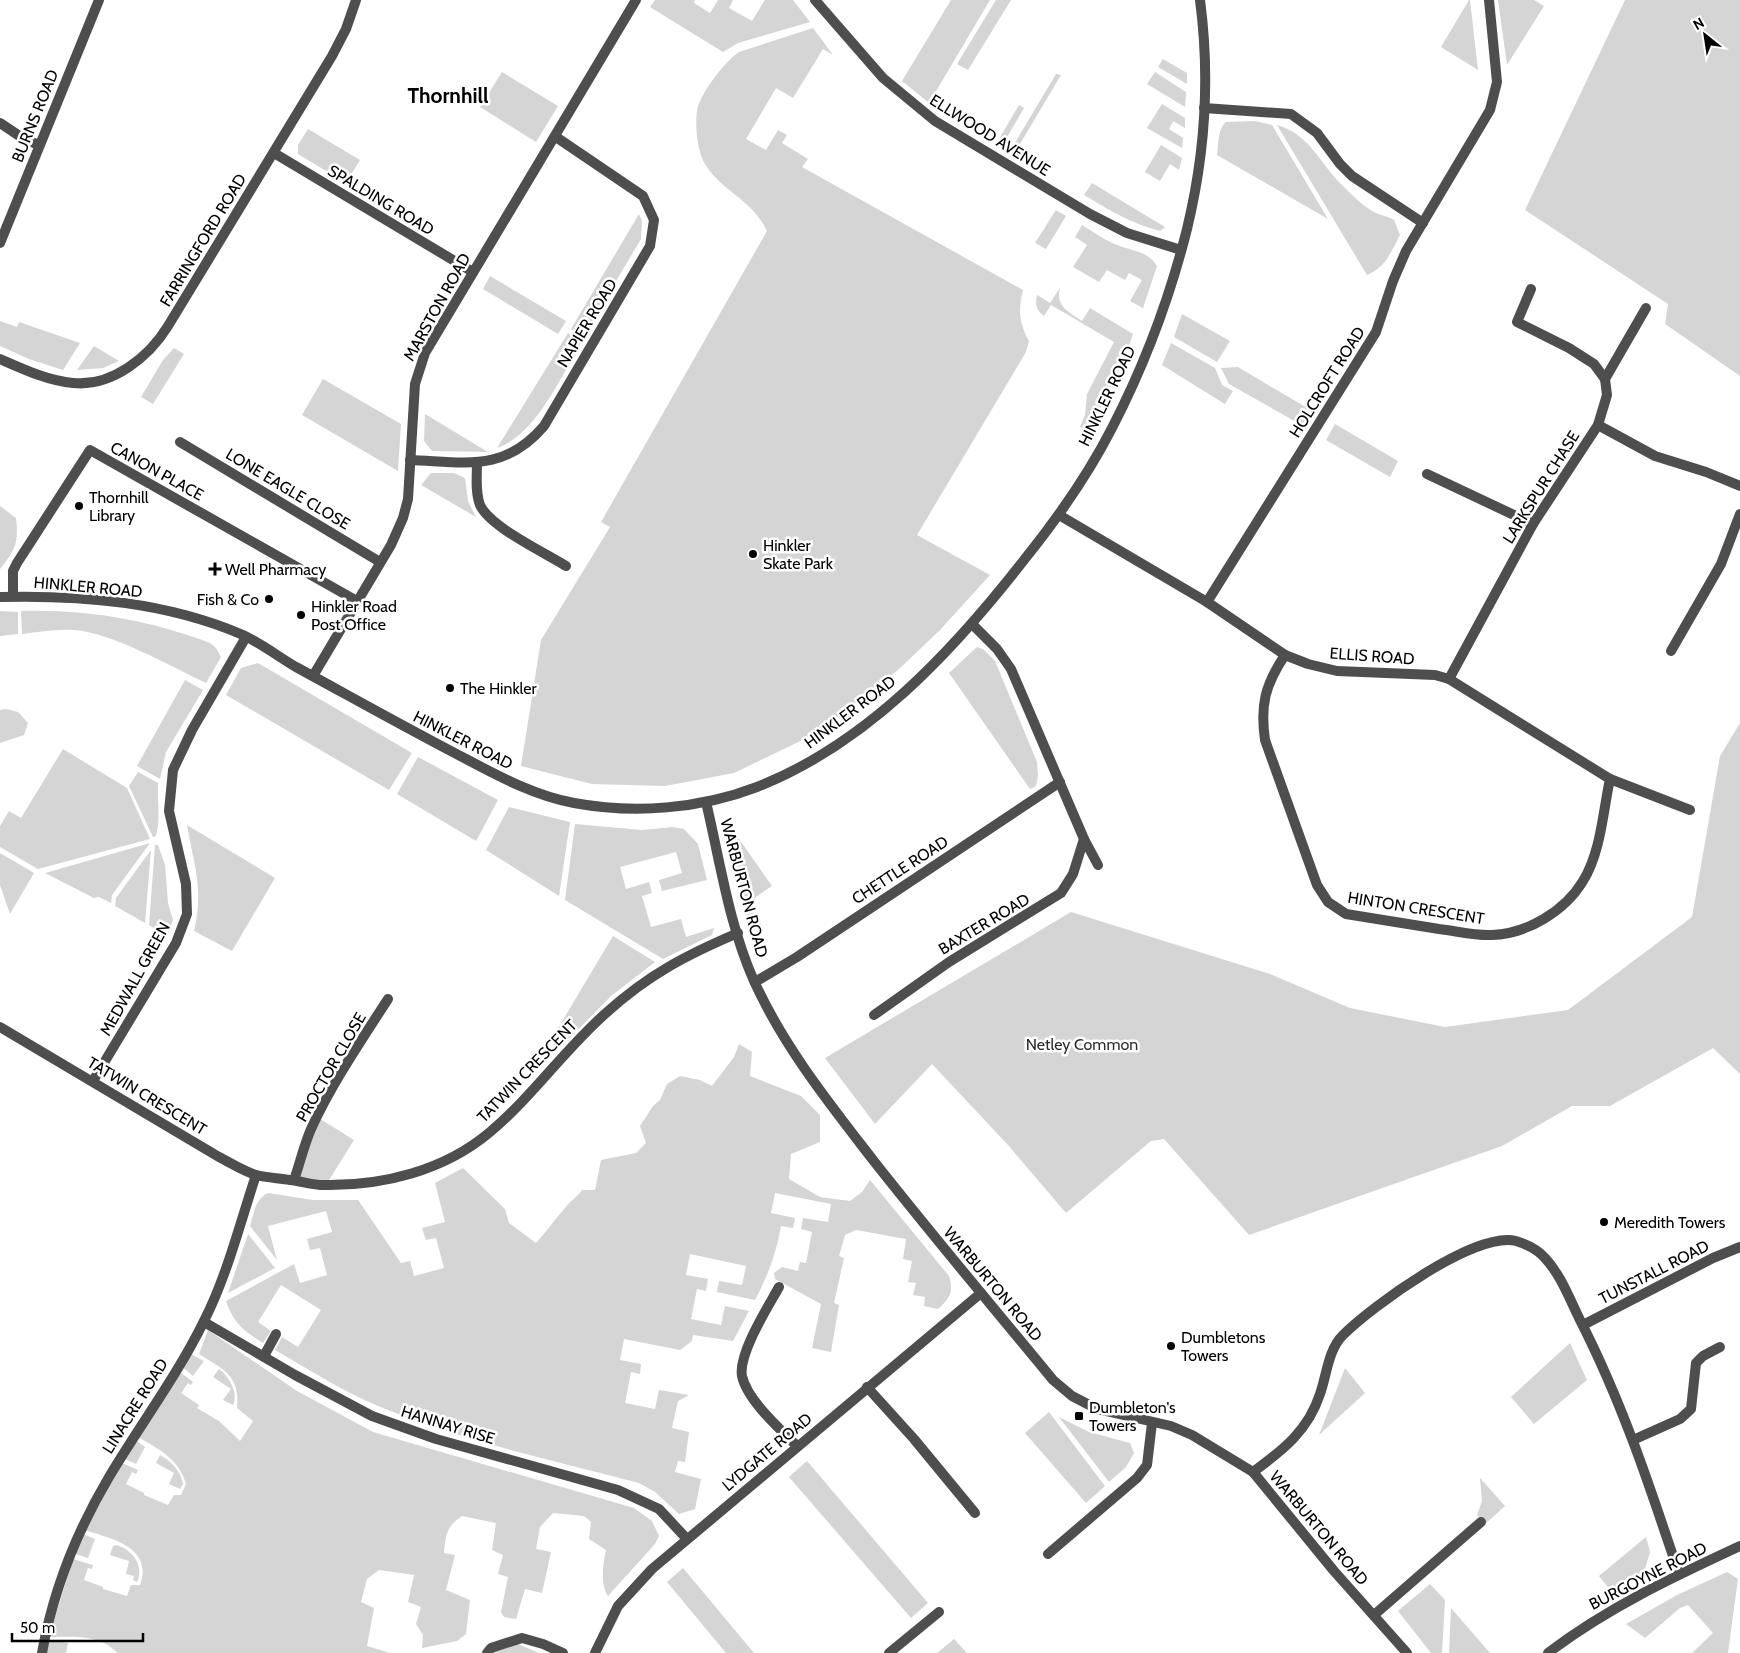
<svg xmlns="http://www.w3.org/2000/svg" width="1740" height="1653" font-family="Cabin,sans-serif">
	<rect width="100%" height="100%" fill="#fff"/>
	<g fill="#d5d5d5">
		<path d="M 655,0 L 695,0 L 694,3 L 710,13 L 718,0 L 733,0 L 729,8 L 752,21 L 765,0 L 793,0 L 810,22 L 738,43 L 723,52 L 650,7 Z"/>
		<path d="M 951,0 L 990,0 L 929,103 L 902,81 Z"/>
		<path d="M 996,0 L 1011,0 L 968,70 L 957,64 Z"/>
		<path d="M 1469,0 L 1470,0 L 1478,70 L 1441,47 Z"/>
		<path d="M 1498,0 L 1534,0 L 1544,6 L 1507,65 Z"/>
		<path d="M 1625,0 L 1740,0 L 1740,376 L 1665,324 L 1668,304 L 1525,210 Z"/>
		<path d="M 813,28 L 833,55 L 823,49 L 793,98 L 776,88 L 746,139 L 766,150 L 778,130 L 787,135 L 782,143 L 808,159 L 802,167 L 1023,290 C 1018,309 1019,323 1029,341 L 1026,352 L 917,535 L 990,575 L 940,630 L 898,670 L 817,733 L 734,773 L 665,786 L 592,784 L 521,766 L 541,640 L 610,527 L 601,522 L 767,231 C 751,198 722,192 705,164 C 697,151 695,126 697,111 C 699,95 725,61 739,52 Z"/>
		<path d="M 1163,59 L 1187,73 L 1187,84 L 1158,67 Z"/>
		<path d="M 502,72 L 558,106 L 536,142 L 480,107 Z"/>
		<path d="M 1155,72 L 1186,92 L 1185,107 L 1147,84 Z"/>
		<path d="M 1056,74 L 1061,75 L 1014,154 L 1013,146 Z"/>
		<path d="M 1162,104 L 1185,118 L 1185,128 L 1173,121 L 1169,129 L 1183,138 L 1182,148 L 1147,128 Z"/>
		<path d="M 1019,105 L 1024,108 L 1006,139 L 996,144 Z"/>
		<path d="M 1255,121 L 1272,125 L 1328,219 L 1217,155 C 1219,144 1217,130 1226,122 Z"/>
		<path d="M 1277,125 C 1311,135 1319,163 1343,186 C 1352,195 1365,208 1376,213 C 1382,216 1388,216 1394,220 L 1400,235 C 1391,252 1386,267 1367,275 Z"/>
		<path d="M 308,129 L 360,160 L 346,183 L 298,154 L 298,145 Z"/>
		<path d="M 1161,145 L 1182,158 L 1179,170 L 1170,164 L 1160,181 L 1145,172 Z"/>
		<path d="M 1092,183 L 1165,227 L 1160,231 C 1132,224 1109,210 1084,195 Z"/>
		<path d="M 1056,210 L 1066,216 L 1046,249 L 1035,243 Z"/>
		<path d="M 639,214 L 642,221 L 641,239 L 583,337 L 571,329 Z"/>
		<path d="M 1082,225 C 1094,232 1107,242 1120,246 C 1136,252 1147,251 1157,266 L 1143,308 L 1130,301 L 1142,280 L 1129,273 L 1125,280 L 1107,270 L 1099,282 L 1073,267 L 1087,245 L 1075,237 Z"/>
		<path d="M 490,276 L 566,321 L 558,334 L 483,289 Z"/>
		<path d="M 1060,288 C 1055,306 1069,312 1082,321 L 1090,308 L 1133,334 L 1125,357 L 1089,431 L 1080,427 L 1085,415 L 1087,394 L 1114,342 L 1051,305 L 1044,316 C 1036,310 1035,305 1037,295 L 1050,303 Z"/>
		<path d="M 1182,314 L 1230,341 L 1217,362 L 1174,337 Z"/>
		<path d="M 0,321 L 17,327 L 19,322 L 80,343 L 63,370 L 29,359 L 0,346 Z"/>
		<path d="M 568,333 L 582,341 C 561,376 537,434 497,448 Z"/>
		<path d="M 1171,343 L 1215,368 L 1222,385 L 1233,391 L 1225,404 L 1162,365 Z"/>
		<path d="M 94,346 L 119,361 L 103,368 L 77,370 Z"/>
		<path d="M 174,348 L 184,354 L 153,404 L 141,397 L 163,360 Z"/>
		<path d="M 1238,367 L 1314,412 L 1305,427 L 1229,384 L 1221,368 Z"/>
		<path d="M 323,379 L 401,424 L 398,471 L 302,415 Z"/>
		<path d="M 425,414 L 488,452 L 432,451 L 424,441 Z"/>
		<path d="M 1335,424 L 1398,461 L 1390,477 L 1326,440 Z"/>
		<path d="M 431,473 L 454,473 L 465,478 L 468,501 L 476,517 L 421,485 Z"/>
		<path d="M 0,506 L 16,518 C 19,543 15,550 0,569 Z"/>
		<path d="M 0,611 L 18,612 L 18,634 L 0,636 Z"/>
		<path d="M 21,611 C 86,609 150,620 210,643 L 216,648 L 221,657 L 206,683 C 172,667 109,631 73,630 C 56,629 39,632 22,634 Z"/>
		<path d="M 977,647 L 983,649 L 995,661 L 1037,762 L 1038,776 L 1036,786 L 1030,789 L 949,673 Z"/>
		<path d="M 258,663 L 412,753 L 389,790 L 226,695 L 241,668 Z"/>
		<path d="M 185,680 L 203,690 L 166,752 L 160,779 L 137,766 Z"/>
		<path d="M 6,709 L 18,712 L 28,723 L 24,735 L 0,743 L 0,710 Z"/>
		<path d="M 1740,723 L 1740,1074 L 1713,1048 L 1610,1106 L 1572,1106 L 1502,1146 L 1249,1235 L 1164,1139 L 1151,1141 L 1066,1213 L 1008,1145 L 932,1064 L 875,1124 L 825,1058 L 1071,912 L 1270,974 L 1350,1008 L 1445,1027 L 1568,1010 L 1692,917 L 1720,756 Z"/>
		<path d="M 63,749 L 127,788 L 150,839 L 38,869 L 0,847 L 0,826 L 9,811 L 21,818 Z"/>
		<path d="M 418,757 L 498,800 L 476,841 L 397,794 Z"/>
		<path d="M 138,772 L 158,783 C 157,801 161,819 156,836 L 153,837 L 129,786 Z"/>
		<path d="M 509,807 L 570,822 L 559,896 L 486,850 Z"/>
		<path d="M 575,824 L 642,830 L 673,827 L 684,829 L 698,844 L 707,880 L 662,891 L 659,880 L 682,873 L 676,852 L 620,867 L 626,889 L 649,882 L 652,893 L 642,896 L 651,927 L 681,919 L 686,937 L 714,928 L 712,935 L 663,959 L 565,900 Z"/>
		<path d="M 187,825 L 275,878 L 232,951 L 194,931 C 204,888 194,866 187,825 Z"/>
		<path d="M 730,826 L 772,886 L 747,903 L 761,924 L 749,929 L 727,835 Z"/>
		<path d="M 150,843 L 112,895 L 111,903 L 99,897 L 94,898 L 45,873 Z"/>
		<path d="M 155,845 L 158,845 L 165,865 L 168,903 L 173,920 L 167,936 L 149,925 Z"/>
		<path d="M 151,850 L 145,923 L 115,906 L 116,898 Z"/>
		<path d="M 0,853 L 34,873 L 10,914 L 0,885 Z"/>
		<path d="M 613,936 L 655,962 L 611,996 L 561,1047 L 551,1040 Z"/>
		<path d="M 739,1044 L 752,1052 L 750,1076 L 801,1096 L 820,1115 L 820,1142 L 791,1154 L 789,1179 L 820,1197 L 850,1201 L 862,1192 L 870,1180 L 949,1276 C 954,1292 950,1298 938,1309 L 924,1306 L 925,1297 L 913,1295 L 916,1283 L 908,1282 L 912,1261 L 903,1259 L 906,1239 L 856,1230 L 845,1235 L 839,1256 L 844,1258 L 834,1303 L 839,1305 L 831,1352 L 812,1348 L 821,1304 L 775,1279 L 774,1273 L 782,1267 L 798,1271 L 800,1262 L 806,1263 L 812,1232 L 801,1229 L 803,1218 L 828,1222 L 831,1204 L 775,1193 L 771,1213 L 795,1218 L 793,1228 L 781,1226 C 776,1254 768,1275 755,1300 L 717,1292 L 719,1281 L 742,1285 L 746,1266 L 690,1254 L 686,1275 L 708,1279 L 706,1291 L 697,1289 L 691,1319 L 721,1325 L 725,1306 L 749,1311 L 733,1341 L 693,1335 L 692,1341 L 680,1350 L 624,1339 L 620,1360 L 641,1364 L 640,1374 L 631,1372 L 625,1403 L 655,1409 L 659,1390 L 689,1395 L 678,1401 L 672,1428 L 689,1432 L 685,1462 L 678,1461 L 675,1472 L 701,1479 L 695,1509 L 679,1514 L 655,1492 L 639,1483 C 554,1461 459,1440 378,1406 C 342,1391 308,1369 275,1350 L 282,1337 L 298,1347 L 321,1310 L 281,1285 L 258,1322 L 271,1331 L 263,1343 C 245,1332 233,1323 226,1301 L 294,1264 L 300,1283 L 327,1275 L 320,1248 L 310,1250 L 307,1239 L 332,1232 L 326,1211 L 268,1226 L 277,1260 L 250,1226 C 254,1213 255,1199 268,1193 L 313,1200 L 358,1200 L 401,1263 L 410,1261 L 414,1276 L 444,1268 L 436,1238 L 426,1240 L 422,1228 L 445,1222 L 435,1183 L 463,1168 L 505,1209 L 509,1223 L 536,1243 C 547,1231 555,1219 565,1208 C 570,1201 577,1197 582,1190 L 595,1190 L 601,1160 L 636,1153 L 646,1143 L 640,1126 L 653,1106 L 660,1100 L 667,1084 L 680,1076 L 700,1080 L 712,1086 L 734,1057 Z"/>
		<path d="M 317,1117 L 354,1140 L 326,1185 L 294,1180 Z"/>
		<path d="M 248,1234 L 275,1268 L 228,1293 Z"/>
		<path d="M 208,1330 L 297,1391 L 373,1432 L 634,1508 L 652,1521 L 659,1536 L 655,1544 L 608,1596 C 600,1585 603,1563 606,1550 L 589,1539 L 591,1522 L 584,1516 L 553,1513 L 540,1527 L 536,1549 L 551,1552 L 542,1593 L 525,1589 L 516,1619 L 504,1617 L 501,1612 L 508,1577 L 498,1574 L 503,1555 L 492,1550 L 496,1523 L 462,1516 C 446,1527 446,1534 444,1553 L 455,1555 L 446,1590 L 470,1600 L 466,1634 L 457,1641 L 422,1648 L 423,1635 L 416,1624 L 421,1607 L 408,1602 L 414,1575 L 379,1570 L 367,1579 L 361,1602 L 374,1608 L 367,1646 L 390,1653 L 117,1653 C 100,1634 73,1637 49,1637 L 73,1559 L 93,1565 L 92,1569 L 88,1568 L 84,1580 L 103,1587 L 103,1589 L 127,1596 L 131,1585 L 140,1585 C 154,1547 110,1538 84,1530 L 122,1463 L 138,1470 L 136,1474 L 132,1472 L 126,1484 L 144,1493 L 144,1495 L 168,1505 L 174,1495 L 181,1495 L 186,1484 C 179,1459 159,1449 138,1437 L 180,1372 L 193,1382 L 191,1385 L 188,1383 L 181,1393 L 199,1405 L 197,1408 L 219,1421 L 240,1441 L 253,1421 L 237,1408 C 240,1375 224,1370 199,1354 Z"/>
		<path d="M 1570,1343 L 1587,1380 L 1534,1424 L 1511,1397 Z"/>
		<path d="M 189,1353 L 204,1361 L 193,1376 L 181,1366 Z"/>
		<path d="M 1345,1368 L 1365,1393 L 1319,1435 Z"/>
		<path d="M 219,1369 C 229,1376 239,1394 233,1405 L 223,1400 L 231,1389 L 213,1377 Z"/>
		<path d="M 1049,1412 L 1105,1486 L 1086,1503 L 1025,1433 Z"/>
		<path d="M 1059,1417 L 1089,1432 L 1130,1443 L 1134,1453 L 1126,1467 L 1109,1482 Z"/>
		<path d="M 135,1440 L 145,1447 L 136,1464 L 123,1458 Z"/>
		<path d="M 160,1455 C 171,1461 181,1471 183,1484 L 180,1489 L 169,1484 L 174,1473 L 156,1463 Z"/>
		<path d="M 807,1461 L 928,1603 L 911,1618 L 789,1477 Z"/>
		<path d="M 1480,1478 L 1505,1506 L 1485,1524 L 1477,1515 L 1482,1501 Z"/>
		<path d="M 81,1533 L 95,1539 L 88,1558 L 72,1553 Z"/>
		<path d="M 1646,1537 L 1650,1552 L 1643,1576 L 1612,1592 L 1599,1576 Z"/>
		<path d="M 116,1545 C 132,1549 145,1566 137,1582 L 133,1580 L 134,1576 L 126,1574 L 129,1561 L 110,1555 L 113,1546 Z"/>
		<path d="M 683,1568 L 754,1653 L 726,1653 L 667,1582 Z"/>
		<path d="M 1727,1572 L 1738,1579 L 1728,1653 L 1692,1653 L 1713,1633 L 1688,1605 L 1680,1608 L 1645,1638 L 1626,1624 L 1677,1595 Z"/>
		<path d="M 1430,1584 L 1445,1600 L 1442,1653 L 1431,1653 L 1398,1611 Z"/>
		<path d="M 1451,1608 L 1490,1653 L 1449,1653 Z"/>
		<path d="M 954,1639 L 967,1653 L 937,1653 Z"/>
		<path d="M 48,1640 L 68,1643 L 66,1653 L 46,1653 Z"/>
		<path d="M 518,1644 L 539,1653 L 492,1653 Z"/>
	</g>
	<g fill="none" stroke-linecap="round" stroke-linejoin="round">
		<g stroke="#4e4e4e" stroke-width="10">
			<path d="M 815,0 L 883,78 L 935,121 L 1090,214 L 1127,233 L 1181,250"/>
			<path d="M 1204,108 L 1291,114 L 1317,133 L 1340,164 L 1352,176 L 1423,223"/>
			<path d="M 0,123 L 24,139 L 39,145"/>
			<path d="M 274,153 L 473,272"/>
			<path d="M 0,243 L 99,0"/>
			<path d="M 1531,289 L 1517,322 L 1569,348 L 1594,364 L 1605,379"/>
			<path d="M 0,359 C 23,369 48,381 73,383 C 112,387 149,357 168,326 L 332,56 L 346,29 L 356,0"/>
			<path d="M 1598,425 L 1655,456 L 1706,472 L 1740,486"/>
			<path d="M 180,442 L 380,562"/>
			<path d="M 410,460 C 465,462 504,473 544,426 L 650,246 L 654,220 L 643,196 L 556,137"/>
			<path d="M 477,462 C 477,475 475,492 480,505 C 490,527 544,552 566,566"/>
			<path d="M 1427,474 L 1533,524"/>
			<path d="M 1059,515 L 1207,602 L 1285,655 L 1308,664 L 1337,671 L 1435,675 L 1449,679 L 1610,779 L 1690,810"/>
			<path d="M 13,596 L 13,571 L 17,563 L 90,450 L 357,601"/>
			<path d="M 0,597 C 82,595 167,602 243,635 C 262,644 279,657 296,667 C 353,698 410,730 468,760 C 502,778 536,796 574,803 C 634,814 700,809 757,787 C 867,744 953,651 1024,560 C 1057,519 1088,475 1112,428 C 1144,366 1170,297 1187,229 C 1205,155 1210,76 1200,0"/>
			<path d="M 1207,602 L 1376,332 L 1393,281 L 1406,251 L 1490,110 L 1497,82 L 1489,0"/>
			<path d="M 973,625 L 997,649 L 1011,669 L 1084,839 L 1098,865"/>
			<path d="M 1671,651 L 1721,564 L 1740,514"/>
			<path d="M 1285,655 C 1265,685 1260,705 1265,740 L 1317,885 L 1328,902 L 1346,914 C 1377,919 1408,924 1439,929 C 1457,931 1475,936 1492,935 C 1527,934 1565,911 1583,881 C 1601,852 1603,811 1610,779"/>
			<path d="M 313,676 L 391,545 L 403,518 L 408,499 L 415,384 L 425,353 L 636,0"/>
			<path d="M 1449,679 L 1533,524 L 1598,425 L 1607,395 L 1605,379 L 1646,308"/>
			<path d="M 706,802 C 720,861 729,925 754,981 C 784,1047 829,1103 873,1160 C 932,1235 993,1307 1053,1380 L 1072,1396 L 1097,1409 L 1171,1426 L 1192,1435 L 1253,1472 L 1334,1571 L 1407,1653"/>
			<path d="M 755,982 L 797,957 L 1060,782"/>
			<path d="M 874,1015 L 949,962 L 1061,893 L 1073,874 L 1084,839"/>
			<path d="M 0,1027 L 219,1157 C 231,1163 243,1171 256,1175 C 267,1178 279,1178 290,1180 C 301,1181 312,1185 324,1185 C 382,1186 444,1171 490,1132 C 532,1097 564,1050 606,1013 C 648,975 686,955 738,933"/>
			<path d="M 93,1081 L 176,943 L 187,914 L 186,884 L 169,811 L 173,770 L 192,730 L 246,637"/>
			<path d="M 294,1180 C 300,1163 304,1145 311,1129 C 332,1083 361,1041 388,999"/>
			<path d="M 779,1287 C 768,1307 738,1354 742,1376 C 747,1400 780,1429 797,1446"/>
			<path d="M 204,1322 L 295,1375 L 372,1416 L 436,1439 L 618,1490 L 659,1509 L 687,1539"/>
			<path d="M 1583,1325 L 1713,1258 L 1740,1247"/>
			<path d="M 264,1356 L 276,1334"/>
			<path d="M 867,1387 L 914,1439 L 975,1513"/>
			<path d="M 1633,1440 L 1680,1419 L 1691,1409 L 1696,1363 L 1703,1356 L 1720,1347"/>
			<path d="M 1253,1472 C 1283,1450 1308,1431 1320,1394 C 1327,1374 1328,1350 1343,1335 C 1372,1306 1475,1231 1516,1241 C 1526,1244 1538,1250 1545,1258 C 1561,1275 1570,1300 1580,1320 C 1622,1402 1650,1487 1679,1574"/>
			<path d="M 1048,1554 L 1137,1478 L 1147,1465 L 1152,1423"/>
			<path d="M 1374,1615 L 1481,1522"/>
			<path d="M 42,1653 C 53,1591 77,1531 109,1477 C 140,1425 177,1376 204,1321 C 227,1276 240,1223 256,1175"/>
			<path d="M 487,1653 L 491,1648 L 522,1638 L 543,1644 L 563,1653"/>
			<path d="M 595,1653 L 618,1606 L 652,1569 L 981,1293"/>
			<path d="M 889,1653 L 939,1612"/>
			<path d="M 1548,1653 C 1607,1608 1673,1577 1740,1546"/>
		</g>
	</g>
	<g fill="#000" stroke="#fff" stroke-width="2">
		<circle cx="79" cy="506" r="5"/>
		<circle cx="753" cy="554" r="5"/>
		<path d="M212.5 561.5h5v5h5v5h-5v5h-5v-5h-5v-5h5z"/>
		<circle cx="269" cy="599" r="5"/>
		<circle cx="301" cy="615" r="5"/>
		<circle cx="450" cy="688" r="5"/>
		<circle cx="1604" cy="1222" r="5"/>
		<circle cx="1171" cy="1346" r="5"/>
		<rect x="1074" y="1411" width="10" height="10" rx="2.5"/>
	</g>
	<g text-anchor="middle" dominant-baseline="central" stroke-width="5" stroke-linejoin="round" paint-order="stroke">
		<g font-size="16" fill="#000" stroke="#fff">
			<text transform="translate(35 116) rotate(-68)">BURNS ROAD</text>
			<text transform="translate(990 135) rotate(32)">ELLWOOD AVENUE</text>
			<text transform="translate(381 200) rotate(31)">SPALDING ROAD</text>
			<text transform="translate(203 240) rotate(-59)">FARRINGFORD ROAD</text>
			<text transform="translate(437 307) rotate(-61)">MARSTON ROAD</text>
			<text transform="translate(587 323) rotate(-59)">NAPIER ROAD</text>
			<text transform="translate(1327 382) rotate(-58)">HOLCROFT ROAD</text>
			<text transform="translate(1107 396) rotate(-64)">HINKLER ROAD</text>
			<text transform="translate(157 471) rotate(29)">CANON PLACE</text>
			<text transform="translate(1541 487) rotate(-58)">LARKSPUR CHASE</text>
			<text transform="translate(288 489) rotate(31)">LONE EAGLE CLOSE</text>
			<text transform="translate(88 587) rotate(5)">HINKLER ROAD</text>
			<text transform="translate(1372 656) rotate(4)">ELLIS ROAD</text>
			<text transform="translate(850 712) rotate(-37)">HINKLER ROAD</text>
			<text transform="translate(463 740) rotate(27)">HINKLER ROAD</text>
			<text transform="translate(900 870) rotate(-33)">CHETTLE ROAD</text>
			<text transform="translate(744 888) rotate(75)">WARBURTON ROAD</text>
			<text transform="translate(1416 908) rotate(9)">HINTON CRESCENT</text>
			<text transform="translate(984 924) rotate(-31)">BAXTER ROAD</text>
			<text transform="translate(135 979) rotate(-61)">MEDWALL GREEN</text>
			<text transform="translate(331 1067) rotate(-60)">PROCTOR CLOSE</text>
			<text transform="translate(527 1071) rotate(-46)">TATWIN CRESCENT</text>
			<text transform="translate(147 1096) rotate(31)">TATWIN CRESCENT</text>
			<text transform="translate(1654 1272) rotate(-27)">TUNSTALL ROAD</text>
			<text transform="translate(993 1284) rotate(50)">WARBURTON ROAD</text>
			<text transform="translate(135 1406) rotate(-58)">LINACRE ROAD</text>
			<text transform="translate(448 1425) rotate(17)">HANNAY RISE</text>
			<text transform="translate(767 1452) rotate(-40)">LYDGATE ROAD</text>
			<text transform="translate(1319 1528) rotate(50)">WARBURTON ROAD</text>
			<text transform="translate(1648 1576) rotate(-27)">BURGOYNE ROAD</text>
		</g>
		<g font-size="16" fill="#000" stroke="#fff" text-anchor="start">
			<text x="89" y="497">Thornhill<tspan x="89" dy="18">Library</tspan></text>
			<text x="763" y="545">Hinkler<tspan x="763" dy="18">Skate Park</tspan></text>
			<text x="225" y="569">Well Pharmacy</text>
			<text x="259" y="599" text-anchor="end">Fish &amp; Co</text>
			<text x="311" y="606">Hinkler Road<tspan x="311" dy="18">Post Office</tspan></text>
			<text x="460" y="688">The Hinkler</text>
			<text x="1614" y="1222">Meredith Towers</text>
			<text x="1181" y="1337">Dumbletons<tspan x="1181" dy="18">Towers</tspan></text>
			<text x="1089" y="1407">Dumbleton's<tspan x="1089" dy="18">Towers</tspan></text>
		</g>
		<g font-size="16" fill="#2c2c2c" stroke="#fff">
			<text x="1082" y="1044">Netley Common</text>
		</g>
		<g font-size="21" font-weight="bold" fill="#000" stroke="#fff">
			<text x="448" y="95">Thornhill</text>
		</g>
	</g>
	<g transform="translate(1705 35) rotate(330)" stroke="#ffffff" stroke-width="4" paint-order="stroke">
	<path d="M0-4L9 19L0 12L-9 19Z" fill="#000000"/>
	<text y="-8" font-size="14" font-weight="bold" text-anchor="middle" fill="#000000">N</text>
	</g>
	<path d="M12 1633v8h131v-8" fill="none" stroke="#000000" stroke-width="2.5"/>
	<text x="20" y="1633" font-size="15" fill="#000000" stroke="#ffffff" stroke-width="4" paint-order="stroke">50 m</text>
</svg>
